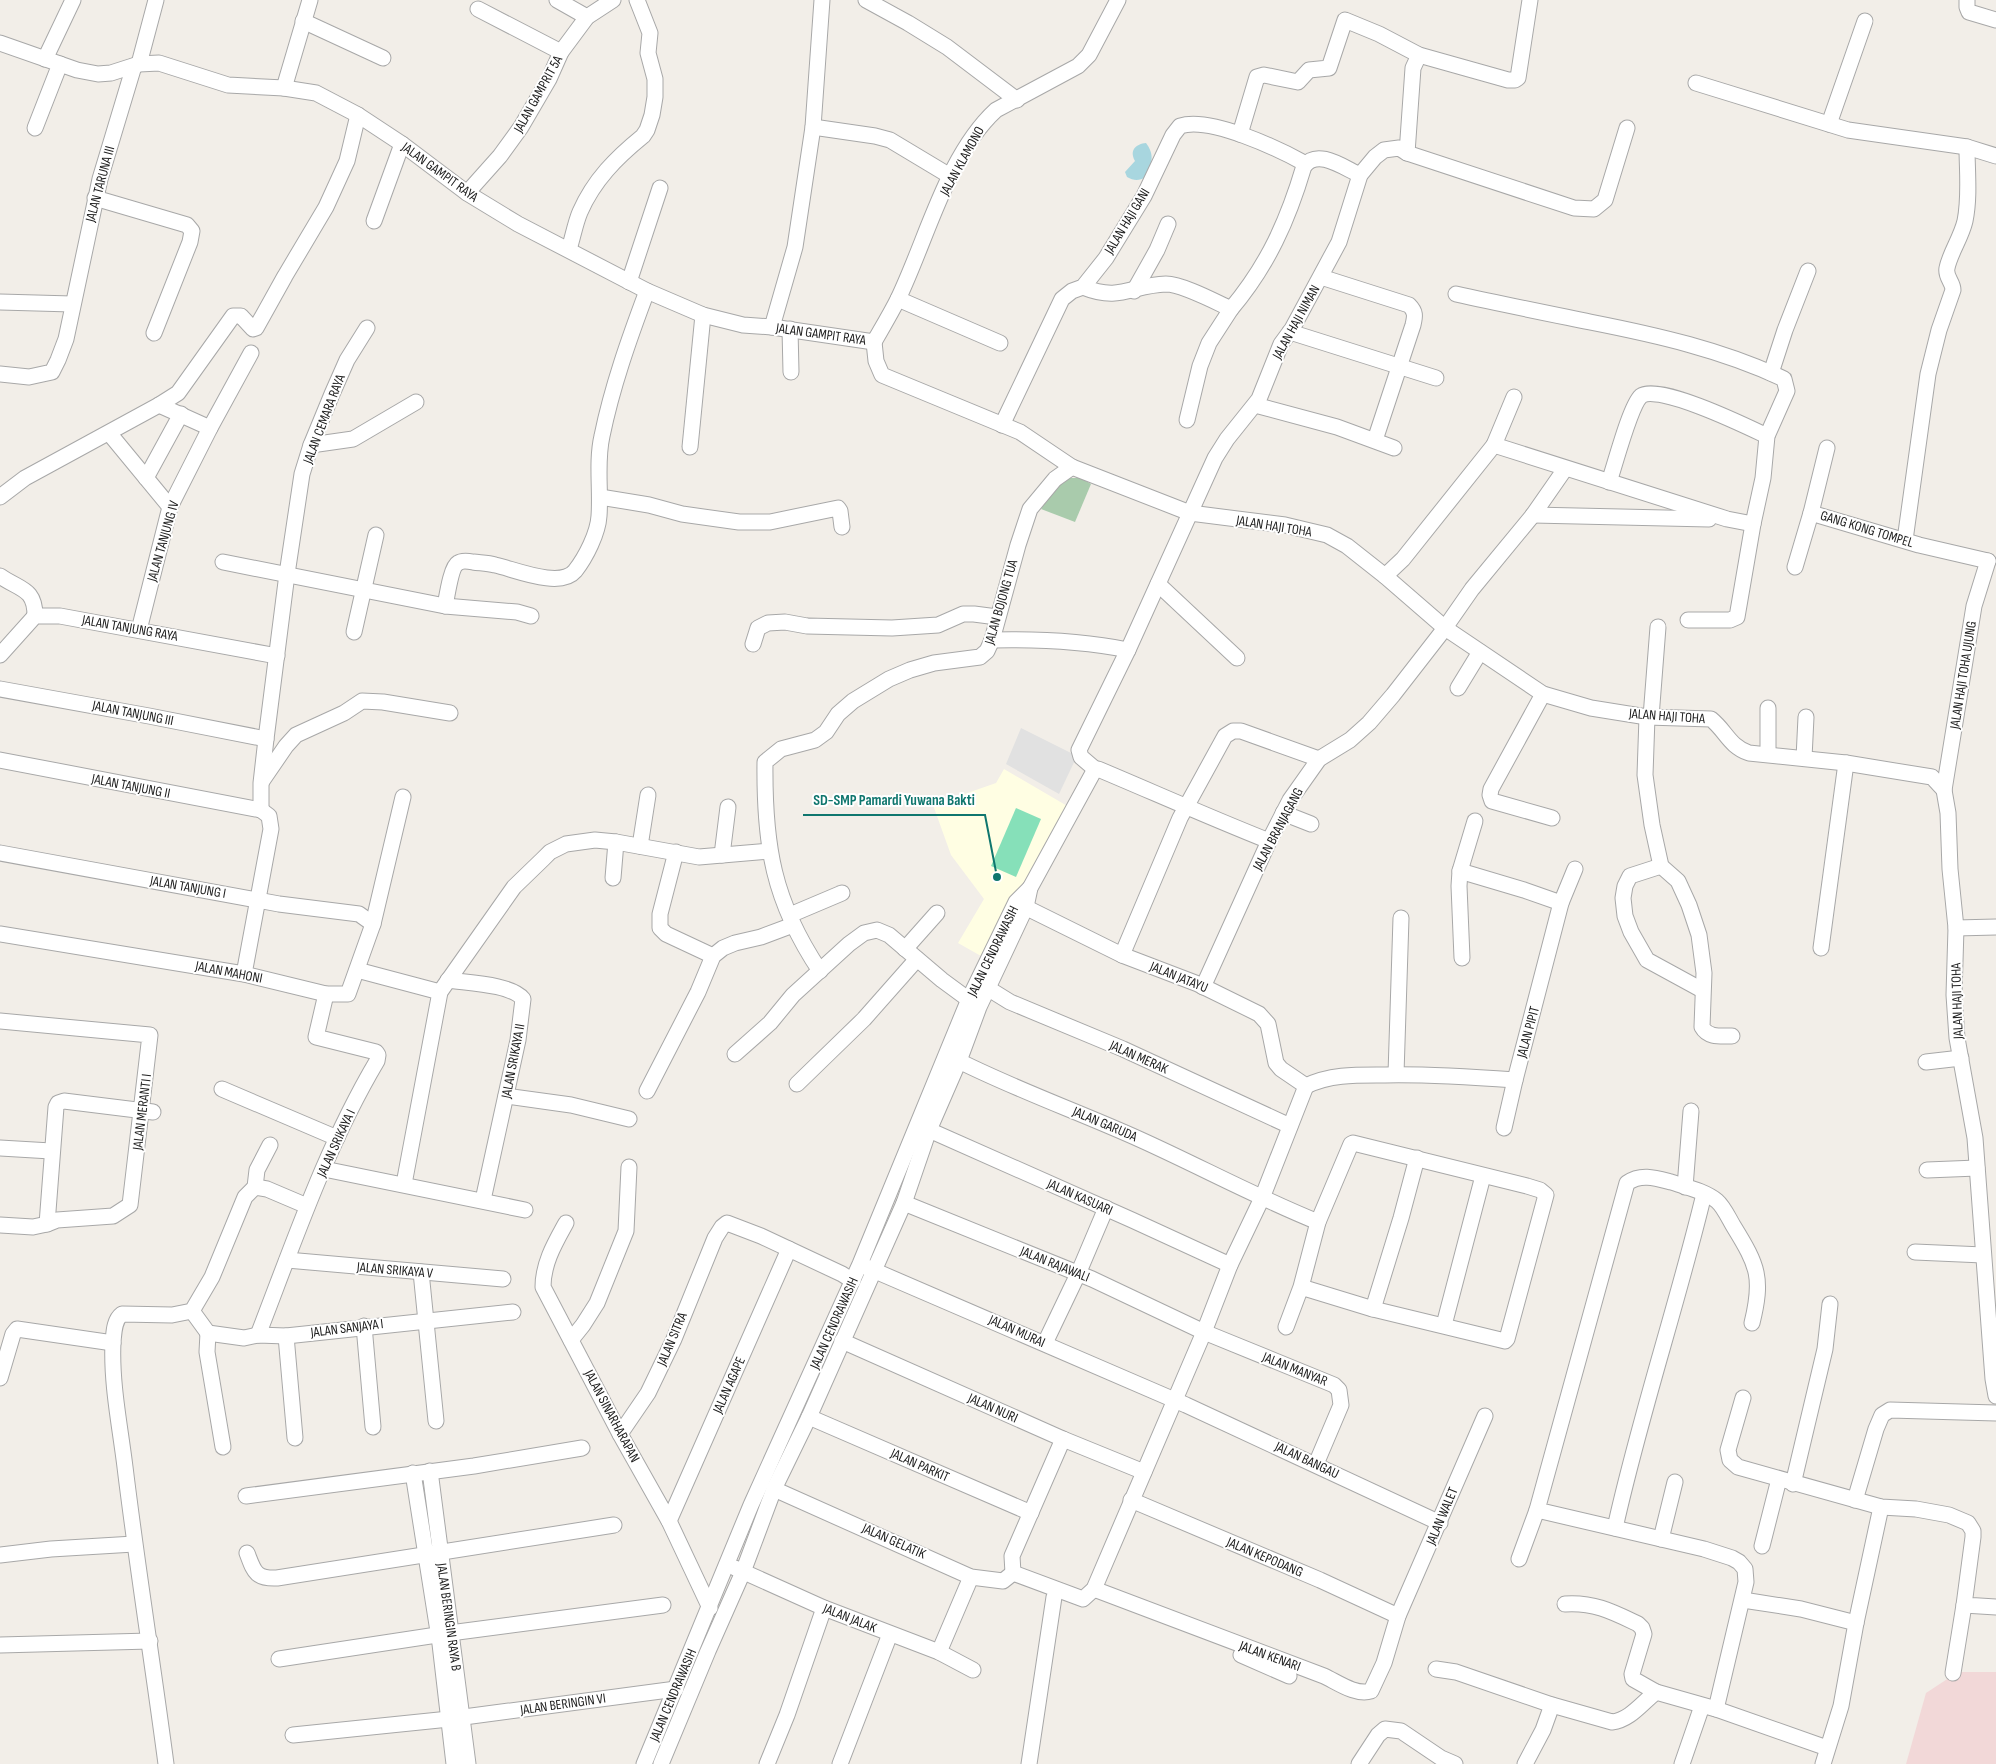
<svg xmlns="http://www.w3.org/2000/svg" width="1996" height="1764" font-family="'Sofia Sans Condensed',sans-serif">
	<rect width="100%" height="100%" fill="#f2eee8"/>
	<path fill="#f2d8d8" d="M 1958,1672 L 1996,1672 L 1996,1764 L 1906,1764 L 1926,1693 Z"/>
	<path fill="#fffee3" d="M 1004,769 L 1069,807 L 981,956 L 958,943 L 984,899 L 951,855 L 933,805 L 996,783 Z"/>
	<path fill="#a9cbac" d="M 1066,478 L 1081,478 L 1091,484 L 1075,522 L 1041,509 L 1051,494 Z"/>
	<path fill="#86e0b9" d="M 1016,808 L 1041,819 L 1016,877 L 991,866 Z"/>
	<path fill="#e1e1e1" d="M 1021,728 L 1077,756 L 1059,794 L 1006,764 Z"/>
	<path fill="#a8d6df" d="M 1146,143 C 1155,155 1152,164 1146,177 C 1139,181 1134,181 1127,177 L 1125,172 L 1135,161 C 1129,150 1136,144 1146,143 Z"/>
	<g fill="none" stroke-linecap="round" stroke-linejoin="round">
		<g stroke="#a8a8a8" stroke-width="17">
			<g id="minor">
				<path d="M 557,0 L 587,17"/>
				<path d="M 866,0 L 908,23 L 947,47 L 1017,100"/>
				<path d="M 1967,0 L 1967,7 L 1969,12 L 1996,20"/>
				<path d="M 478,9 L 561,52"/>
				<path d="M 303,21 L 383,58"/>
				<path d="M 0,43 L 77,70 L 98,74 L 111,73 L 139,64 L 159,63 L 228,85 L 284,88 L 316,93 L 358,115 L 402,144 L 467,193 L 518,224 L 647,291 L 703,315 L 743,325 L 772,327 L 874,342"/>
				<path d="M 45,59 L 73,0"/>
				<path d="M 139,64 L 156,0"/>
				<path d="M 1696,83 L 1848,130 L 1967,147 L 1996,156"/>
				<path d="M 284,88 L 310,0"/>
				<path d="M 1829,124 L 1865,21"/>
				<path d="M 813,127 L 875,136 L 890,140 L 950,176"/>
				<path d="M 35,128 L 60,64"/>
				<path d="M 1240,134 L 1257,77 L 1264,75 L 1298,82 L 1309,70 L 1329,68 L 1345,20 L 1379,34 L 1419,55 L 1508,80 L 1515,80 L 1518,78 L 1530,0"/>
				<path d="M 1407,153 L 1413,68 L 1419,55"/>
				<path d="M 467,193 L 500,156 L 521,127 L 549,79 L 561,52 L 587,17 L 613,0"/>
				<path d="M 95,198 L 187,225 L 192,231 L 190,242 L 154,333"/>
				<path d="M 374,221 L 402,144"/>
				<path d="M 569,249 C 573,237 575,224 580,212 C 594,180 616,158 643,136 L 647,130 L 652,115 L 655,97 L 655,79 L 648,53 L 650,33 L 637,0"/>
				<path d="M 1321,277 L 1409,305 C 1416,312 1415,316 1413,325 L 1375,440"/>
				<path d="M 629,282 L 660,188"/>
				<path d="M 1083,287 C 1120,302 1132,285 1166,284 C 1182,284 1216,302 1231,309 C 1268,265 1288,220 1304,166 C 1318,148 1344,168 1360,175"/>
				<path d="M 1134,291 L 1157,250 L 1168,224"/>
				<path d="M 1456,294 C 1501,304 1546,313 1590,322 C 1656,335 1723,350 1784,379 L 1787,391 L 1767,436 L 1763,478 L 1753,524 L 1737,617 L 1730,620 L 1688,620"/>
				<path d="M 898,299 L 1000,343"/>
				<path d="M 0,302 L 72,304"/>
				<path d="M 772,327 L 795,247 L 813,127 L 822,0"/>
				<path d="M 790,329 L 791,372"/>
				<path d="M 1290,332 L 1436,378"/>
				<path d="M 874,342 L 876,361 L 882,375 L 1020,432 L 1072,467 L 1190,513 L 1285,525 L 1327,535 L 1347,546 L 1385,576 L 1445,628 L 1543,694 L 1591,708 L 1647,717 L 1711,719 C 1726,731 1729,746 1749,753 L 1846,763 L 1932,777 L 1944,790 L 1948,813 L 1950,869 L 1956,928 L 1954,995 L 1957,1038 L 1975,1138 L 1993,1379 L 1996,1396"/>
				<path d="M 874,342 C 882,328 891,313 898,299 C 927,239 947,155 996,110 L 1078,66 L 1089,55 L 1118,0"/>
				<path d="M 1771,373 L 1785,330 L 1808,271"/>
				<path d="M 0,374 L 29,377 L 52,372 L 58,360 L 66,339 L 100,179 L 134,66"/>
				<path d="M 159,405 L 178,393 L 233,316 L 241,316 L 253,329 L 256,328 L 285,276 L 326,207 L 347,161 L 358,115"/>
				<path d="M 1255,405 L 1337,427 L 1394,448"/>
				<path d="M 1187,420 L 1200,366 L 1209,343 L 1231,309"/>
				<path d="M 1002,425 L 1062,299 L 1072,291 L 1083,287 L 1106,258 L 1144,196 L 1173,135 L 1180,126 C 1210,116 1279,149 1306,164"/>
				<path d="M 109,433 L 170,507"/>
				<path d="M 311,445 L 353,439 L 416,402"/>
				<path d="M 1494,445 L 1727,519 L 1753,524"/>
				<path d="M 690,447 L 703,315"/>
				<path d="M 1827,448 L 1811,513 L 1919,545 L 1988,561"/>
				<path d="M 146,478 L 181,414"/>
				<path d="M 1609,482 C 1615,465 1630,406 1641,396 C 1658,383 1748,427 1767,436"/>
				<path d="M 0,497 L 25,478 L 159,405 L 210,428"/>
				<path d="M 600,497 L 649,505 L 682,514 L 739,522 L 770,522 L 838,508 L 840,511 L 842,527"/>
				<path d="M 1533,515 L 1709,519"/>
				<path d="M 1905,540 L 1928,374 L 1939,330 L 1953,290 C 1953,282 1945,277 1947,268 C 1950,253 1961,238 1965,221 C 1970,197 1967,171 1967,147"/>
				<path d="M 223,562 L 445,606 L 517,612 L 531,616"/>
				<path d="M 1795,567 L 1811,513"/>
				<path d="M 0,576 C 20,590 35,588 35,616"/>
				<path d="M 1385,576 L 1403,559 L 1494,445 L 1514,397"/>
				<path d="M 1158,584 L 1237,658"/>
				<path d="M 445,606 C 447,596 451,567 458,563 C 462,560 468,561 473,562 C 480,563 488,563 495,565 C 514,569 560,589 575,571 C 586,557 598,533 599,516 C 601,490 596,462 602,436 C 612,387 629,339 647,291"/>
				<path d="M 139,630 L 170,507 L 210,428 L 251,353"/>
				<path d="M 354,632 L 376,535"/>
				<path d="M 992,640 C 1037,639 1083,641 1128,650"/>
				<path d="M 753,644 L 758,628 L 768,623 L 785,622 L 807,626 L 892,628 L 938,625 L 963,614 L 974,614 L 997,617"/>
				<path d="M 0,655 L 35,616 L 60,616 L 277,656"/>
				<path d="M 1458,688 L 1480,652"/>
				<path d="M 0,689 L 149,716 L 266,739"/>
				<path d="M 1543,694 L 1491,789 L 1490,795 L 1492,801 L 1552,818"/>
				<path d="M 1768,708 L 1768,754"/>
				<path d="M 1647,717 L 1645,775 L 1652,825 L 1661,866 L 1678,881 L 1689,905 L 1699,935 L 1704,973 L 1702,1027 C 1708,1038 1721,1036 1732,1036"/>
				<path d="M 1651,717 L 1658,627"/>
				<path d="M 1804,758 L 1806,717"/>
				<path d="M 0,760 L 261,810"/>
				<path d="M 1095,769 L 1081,757 L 1079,750 L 1128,650 L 1215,458 L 1227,439 L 1259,399 L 1281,344 L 1292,329 L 1339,242 L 1360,175 L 1375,157 L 1384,150 L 1399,148 L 1407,153 L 1574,208 L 1594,209 L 1605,200 L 1627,128"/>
				<path d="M 262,781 L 286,746 L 296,735 L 344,713 L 362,701 L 383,702 L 450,713"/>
				<path d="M 1944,790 L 1974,606 L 1988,561"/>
				<path d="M 261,810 L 261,783 L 266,739 L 287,574 L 302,474 L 311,445 L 332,394 L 347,360 L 367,328"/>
				<path d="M 1283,813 L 1311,824"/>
				<path d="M 640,846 L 648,795"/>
				<path d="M 676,852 L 660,914 L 660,928 L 666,934 L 713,956"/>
				<path d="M 0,853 L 279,904 L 359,914 L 373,924"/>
				<path d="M 722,855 L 728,807"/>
				<path d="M 1661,866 L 1630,876 L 1625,886 L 1623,898 L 1625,916 L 1631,932 L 1647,960 L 1702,990"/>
				<path d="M 1460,871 L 1524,890 L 1561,903"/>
				<path d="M 613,878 L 616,842"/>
				<path d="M 1019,904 L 1122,955 L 1198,984 L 1259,1014 L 1268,1024 L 1276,1063 L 1281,1069 L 1306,1086"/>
				<path d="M 790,915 L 842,893"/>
				<path d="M 1956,928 L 1996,927"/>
				<path d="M 0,934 L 244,974 L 326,994 L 348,994 L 373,924 L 403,797"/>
				<path d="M 1821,948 L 1846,763"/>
				<path d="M 905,949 L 937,913"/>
				<path d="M 1122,955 L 1180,818 L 1225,736 L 1233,731 L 1241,731 L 1319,759"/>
				<path d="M 1462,958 L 1459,886 L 1460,871 L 1475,821"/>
				<path d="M 357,970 L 440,992"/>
				<path d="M 820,971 C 773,901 764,845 765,762 L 781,749 L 815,740 L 826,732 L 838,714 L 853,701 L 889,679 L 910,670 L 934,663 L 980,657 L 987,651 L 992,640 L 1018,545 L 1030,509 L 1055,479 L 1072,467"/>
				<path d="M 244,974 L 271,829 L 269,816 L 261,810"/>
				<path d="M 448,980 C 467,983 511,984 523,999 L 518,1040 L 483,1200"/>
				<path d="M 1203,987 L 1269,841 L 1290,800 L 1319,759 L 1350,740 L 1369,723 L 1393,695 L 1442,632 L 1472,589 L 1533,515 L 1565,469"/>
				<path d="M 989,989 L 1010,1002 L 1123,1049 L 1290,1126"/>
				<path d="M 0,1021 L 150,1035 L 130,1205 L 113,1216 L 57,1220 L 47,1224 L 33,1227 L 0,1225"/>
				<path d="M 735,1054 L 770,1023 L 793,995 L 849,944 L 864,933 L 877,930 L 889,935 L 942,980 L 976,1005"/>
				<path d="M 951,1057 C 1011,1088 1077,1111 1139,1139 C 1199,1166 1258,1198 1318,1222"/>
				<path d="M 1926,1062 L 1961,1058"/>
				<path d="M 1396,1074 L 1401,918"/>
				<path d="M 797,1084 L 864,1019 L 917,959"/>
				<path d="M 1306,1086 C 1331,1074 1357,1075 1385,1075 C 1428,1074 1472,1077 1515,1080 L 1561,903 L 1575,869"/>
				<path d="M 222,1089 L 337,1138"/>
				<path d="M 647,1091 L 698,992 L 713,956 L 723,948 L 735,943 L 761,937 L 793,925"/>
				<path d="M 506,1096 L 571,1105 L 629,1119"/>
				<path d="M 1504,1128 L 1515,1080"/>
				<path d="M 929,1130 L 1132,1220 L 1230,1265"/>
				<path d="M 0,1148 L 51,1151"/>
				<path d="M 324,1169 L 525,1210"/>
				<path d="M 1927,1170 L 1977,1168"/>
				<path d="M 404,1184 L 440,992 L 514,887 L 543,859 L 550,852 L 566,844 L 595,840 L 616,842 L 699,857 L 769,851"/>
				<path d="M 255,1187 L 257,1170 L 270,1145"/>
				<path d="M 1685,1187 L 1691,1111"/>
				<path d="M 904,1203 L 1092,1279 L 1204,1332 L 1334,1385 L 1339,1390 L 1341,1405 L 1316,1464"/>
				<path d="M 566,1223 C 555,1243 543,1263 543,1287 L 620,1434 L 669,1521 L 710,1608"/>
				<path d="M 47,1224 L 56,1107 L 58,1103 L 64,1101 L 153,1112"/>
				<path d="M 1915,1252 L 1983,1255"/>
				<path d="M 287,1260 L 503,1279"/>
				<path d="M 866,1267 L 1186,1405 L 1440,1523"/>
				<path d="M 421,1272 L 436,1421"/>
				<path d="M 1373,1309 L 1401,1218 L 1417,1158"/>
				<path d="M 192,1311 L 208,1333 L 244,1338 L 258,1335 L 286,1336 L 513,1312"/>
				<path d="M 1444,1325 L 1483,1176"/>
				<path d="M 364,1326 L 373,1427"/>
				<path d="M 1286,1327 L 1301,1287 L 1318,1222 L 1351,1144 L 1353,1143 L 1527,1186 L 1540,1190 L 1546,1195 L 1507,1339 L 1505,1341 L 1373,1309 L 1301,1287"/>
				<path d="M 208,1333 L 207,1352 L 223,1447"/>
				<path d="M 258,1335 C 294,1242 326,1147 377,1061 L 378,1055 L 376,1052 L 316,1037 L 326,994"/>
				<path d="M 286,1336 L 295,1438"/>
				<path d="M 571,1340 L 583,1325 L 597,1303 L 626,1231 L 629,1167"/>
				<path d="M 842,1341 L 1063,1439 L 1144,1472"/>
				<path d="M 1045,1343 L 1078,1274 L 1106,1208"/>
				<path d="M 0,1378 L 13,1334 L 17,1329 L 113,1343"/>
				<path d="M 1743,1398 L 1728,1450 L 1730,1460 L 1738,1467 L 1881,1507 L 1916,1509 L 1949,1515 L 1968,1523 L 1973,1531 L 1973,1537 L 1964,1605 L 1996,1607"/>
				<path d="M 809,1417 L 1031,1513"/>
				<path d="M 620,1434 L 648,1393 L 674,1339 L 715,1238 L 722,1227 L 727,1223 L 761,1236 L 842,1274 L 853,1281"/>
				<path d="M 430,1471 L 468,1764"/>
				<path d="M 413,1473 L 440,1644 L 454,1764"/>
				<path d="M 1793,1484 L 1825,1349 L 1830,1304"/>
				<path d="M 774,1489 L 971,1577 L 1003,1581 L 1013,1573"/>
				<path d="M 246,1496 L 474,1466 L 582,1448"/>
				<path d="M 1131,1500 L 1320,1580 L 1398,1616"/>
				<path d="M 1855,1500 L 1876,1429 L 1882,1415 L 1890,1410 L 1996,1413"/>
				<path d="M 669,1521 L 789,1249"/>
				<path d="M 1615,1528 C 1640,1415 1677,1306 1704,1194"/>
				<path d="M 1661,1539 L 1675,1482"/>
				<path d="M 1762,1546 L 1779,1479"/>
				<path d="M 247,1553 C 254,1571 255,1579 277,1578 L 614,1525"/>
				<path d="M 0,1555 L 51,1549 L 134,1544"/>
				<path d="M 1519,1559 L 1537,1510"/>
				<path d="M 735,1568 L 824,1608 L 939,1652 L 973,1670"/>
				<path d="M 1013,1573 L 1083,1599 L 1094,1589 L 1204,1332 L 1230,1265 L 1262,1198 L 1306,1086"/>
				<path d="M 1013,1573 L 1012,1556 L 1063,1439"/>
				<path d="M 1094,1589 L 1324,1676 C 1337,1682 1356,1696 1371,1691 L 1384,1663 L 1398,1616 L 1485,1416"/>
				<path d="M 1743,1600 L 1801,1609 L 1856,1623"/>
				<path d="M 1565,1604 C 1594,1602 1613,1612 1638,1624 L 1642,1628 L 1644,1634 L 1632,1674 L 1633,1679 L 1656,1692"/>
				<path d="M 0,1645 L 150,1641"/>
				<path d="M 939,1652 L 971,1577"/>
				<path d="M 1241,1655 L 1289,1676"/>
				<path d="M 279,1659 L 450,1633 L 663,1605"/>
				<path d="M 1436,1669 L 1456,1672 L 1552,1705 L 1612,1722 C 1630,1720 1642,1703 1656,1692 L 1716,1709 L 1827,1748"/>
				<path d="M 1953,1673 L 1964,1605"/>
				<path d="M 1716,1709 L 1746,1582 L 1745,1569 L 1739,1562 L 1732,1558 L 1704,1549 L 1537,1510 L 1627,1183 C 1641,1173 1656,1178 1671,1182 C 1686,1187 1705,1191 1717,1201 C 1724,1207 1729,1219 1734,1227 C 1758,1266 1763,1278 1752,1323"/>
				<path d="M 293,1735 L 449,1719 L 676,1689"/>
				<path d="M 166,1764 C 153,1665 137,1566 125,1467 C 120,1426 111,1383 113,1342 C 114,1332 114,1320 122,1314 L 172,1315 L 192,1311 L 212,1277 L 245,1197 L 255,1187 L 267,1189 L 307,1206"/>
				<path d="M 644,1764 L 751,1505 L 860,1264 L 969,999 L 1016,902 L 1030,888"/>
				<path d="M 661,1764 L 708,1651 L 743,1572 L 774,1489 L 809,1417 L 904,1203 L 929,1130 L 959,1061 L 979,1007 L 1026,907 L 1030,888 L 1094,771 L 1098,769 C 1155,793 1211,818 1269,841"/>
				<path d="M 767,1764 L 787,1715 L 824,1608"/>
				<path d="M 840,1764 L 890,1634"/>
				<path d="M 1029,1764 L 1054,1597"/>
				<path d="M 1359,1764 L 1378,1735 L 1385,1729 L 1401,1731 L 1441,1758 L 1455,1764"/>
				<path d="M 1525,1764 L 1543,1730 L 1552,1705"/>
				<path d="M 1682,1764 L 1702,1706"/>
				<path d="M 1823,1764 L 1841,1706 L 1856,1623 L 1881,1507"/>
			</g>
		</g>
		<use href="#minor" stroke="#fff" stroke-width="15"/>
	</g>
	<g text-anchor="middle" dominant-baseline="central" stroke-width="4" stroke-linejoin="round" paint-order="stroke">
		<g font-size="14" fill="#212121" stroke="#fff">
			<text transform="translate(538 94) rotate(-61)">JALAN GAMPRIT 5A</text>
			<text transform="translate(962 161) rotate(-61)">JALAN KLAMONO</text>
			<text transform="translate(440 172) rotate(36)">JALAN GAMPIT RAYA</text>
			<text transform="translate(100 184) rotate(-75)">JALAN TARUNA III</text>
			<text transform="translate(1127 221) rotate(-59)">JALAN HAJI GANI</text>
			<text transform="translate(1296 322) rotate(-61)">JALAN HAJI NIMAN</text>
			<text transform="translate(821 334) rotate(8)">JALAN GAMPIT RAYA</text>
			<text transform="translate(324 419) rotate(-69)">JALAN CEMARA RAYA</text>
			<text transform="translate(1274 526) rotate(9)">JALAN HAJI TOHA</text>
			<text transform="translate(1867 529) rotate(17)">GANG KONG TOMPEL</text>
			<text transform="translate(163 541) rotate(-74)">JALAN TANJUNG IV</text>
			<text transform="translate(1001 602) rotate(-74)">JALAN BOJONG TUA</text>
			<text transform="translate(130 628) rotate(10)">JALAN TANJUNG RAYA</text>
			<text transform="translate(1963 675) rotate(-81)">JALAN HAJI TOHA UJUNG</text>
			<text transform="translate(133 713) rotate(11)">JALAN TANJUNG III</text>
			<text transform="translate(1667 716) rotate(4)">JALAN HAJI TOHA</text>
			<text transform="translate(131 786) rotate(11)">JALAN TANJUNG II</text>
			<text transform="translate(1278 829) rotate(-62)">JALAN BRANJAGANG</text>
			<text transform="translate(188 887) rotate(10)">JALAN TANJUNG I</text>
			<text transform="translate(993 951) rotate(-64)">JALAN CENDRAWASIH</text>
			<text transform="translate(229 972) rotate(11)">JALAN MAHONI</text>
			<text transform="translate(1179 977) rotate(22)">JALAN JATAYU</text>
			<text transform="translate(1957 1001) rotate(-92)">JALAN HAJI TOHA</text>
			<text transform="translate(1528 1032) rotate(-75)">JALAN PIPIT</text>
			<text transform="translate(1139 1057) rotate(24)">JALAN MERAK</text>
			<text transform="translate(513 1061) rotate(-79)">JALAN SRIKAYA II</text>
			<text transform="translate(142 1112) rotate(-83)">JALAN MERANTI I</text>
			<text transform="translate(1105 1124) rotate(23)">JALAN GARUDA</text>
			<text transform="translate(336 1143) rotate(-65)">JALAN SRIKAYA I</text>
			<text transform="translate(1080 1197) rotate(24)">JALAN KASUARI</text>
			<text transform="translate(1055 1264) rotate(22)">JALAN RAJAWALI</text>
			<text transform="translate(395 1270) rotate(5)">JALAN SRIKAYA V</text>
			<text transform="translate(834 1323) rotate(-66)">JALAN CENDRAWASIH</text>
			<text transform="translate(347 1328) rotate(-7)">JALAN SANJAYA I</text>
			<text transform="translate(1017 1331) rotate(24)">JALAN MURAI</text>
			<text transform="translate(672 1339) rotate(-67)">JALAN SITRA</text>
			<text transform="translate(1295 1369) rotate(22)">JALAN MANYAR</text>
			<text transform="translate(729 1385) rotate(-66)">JALAN AGAPE</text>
			<text transform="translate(993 1408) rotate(24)">JALAN NURI</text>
			<text transform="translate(612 1416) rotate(62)">JALAN SINARHARAPAN</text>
			<text transform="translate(1307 1460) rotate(25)">JALAN BANGAU</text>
			<text transform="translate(920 1465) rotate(24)">JALAN PARKIT</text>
			<text transform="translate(1442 1516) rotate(-67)">JALAN WALET</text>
			<text transform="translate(894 1541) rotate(24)">JALAN GELATIK</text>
			<text transform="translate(1265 1557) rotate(23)">JALAN KEPODANG</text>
			<text transform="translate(449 1617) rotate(82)">JALAN BERINGIN RAYA B</text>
			<text transform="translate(850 1618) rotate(22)">JALAN JALAK</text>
			<text transform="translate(1270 1656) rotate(20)">JALAN KENARI</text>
			<text transform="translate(673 1695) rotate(-67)">JALAN CENDRAWASIH</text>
			<text transform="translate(563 1704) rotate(-8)">JALAN BERINGIN VI</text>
		</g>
	</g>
	<path fill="none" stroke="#0f766e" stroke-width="2" d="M997 877L985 815H803"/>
	<circle fill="#0f766e" stroke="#fff" stroke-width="2" cx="997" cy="877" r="5"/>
	<g font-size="15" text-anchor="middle" font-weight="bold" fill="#0f766e" stroke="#fff" stroke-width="4" stroke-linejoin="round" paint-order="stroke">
		<text x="894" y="805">SD-SMP Pamardi Yuwana Bakti</text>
	</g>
</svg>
